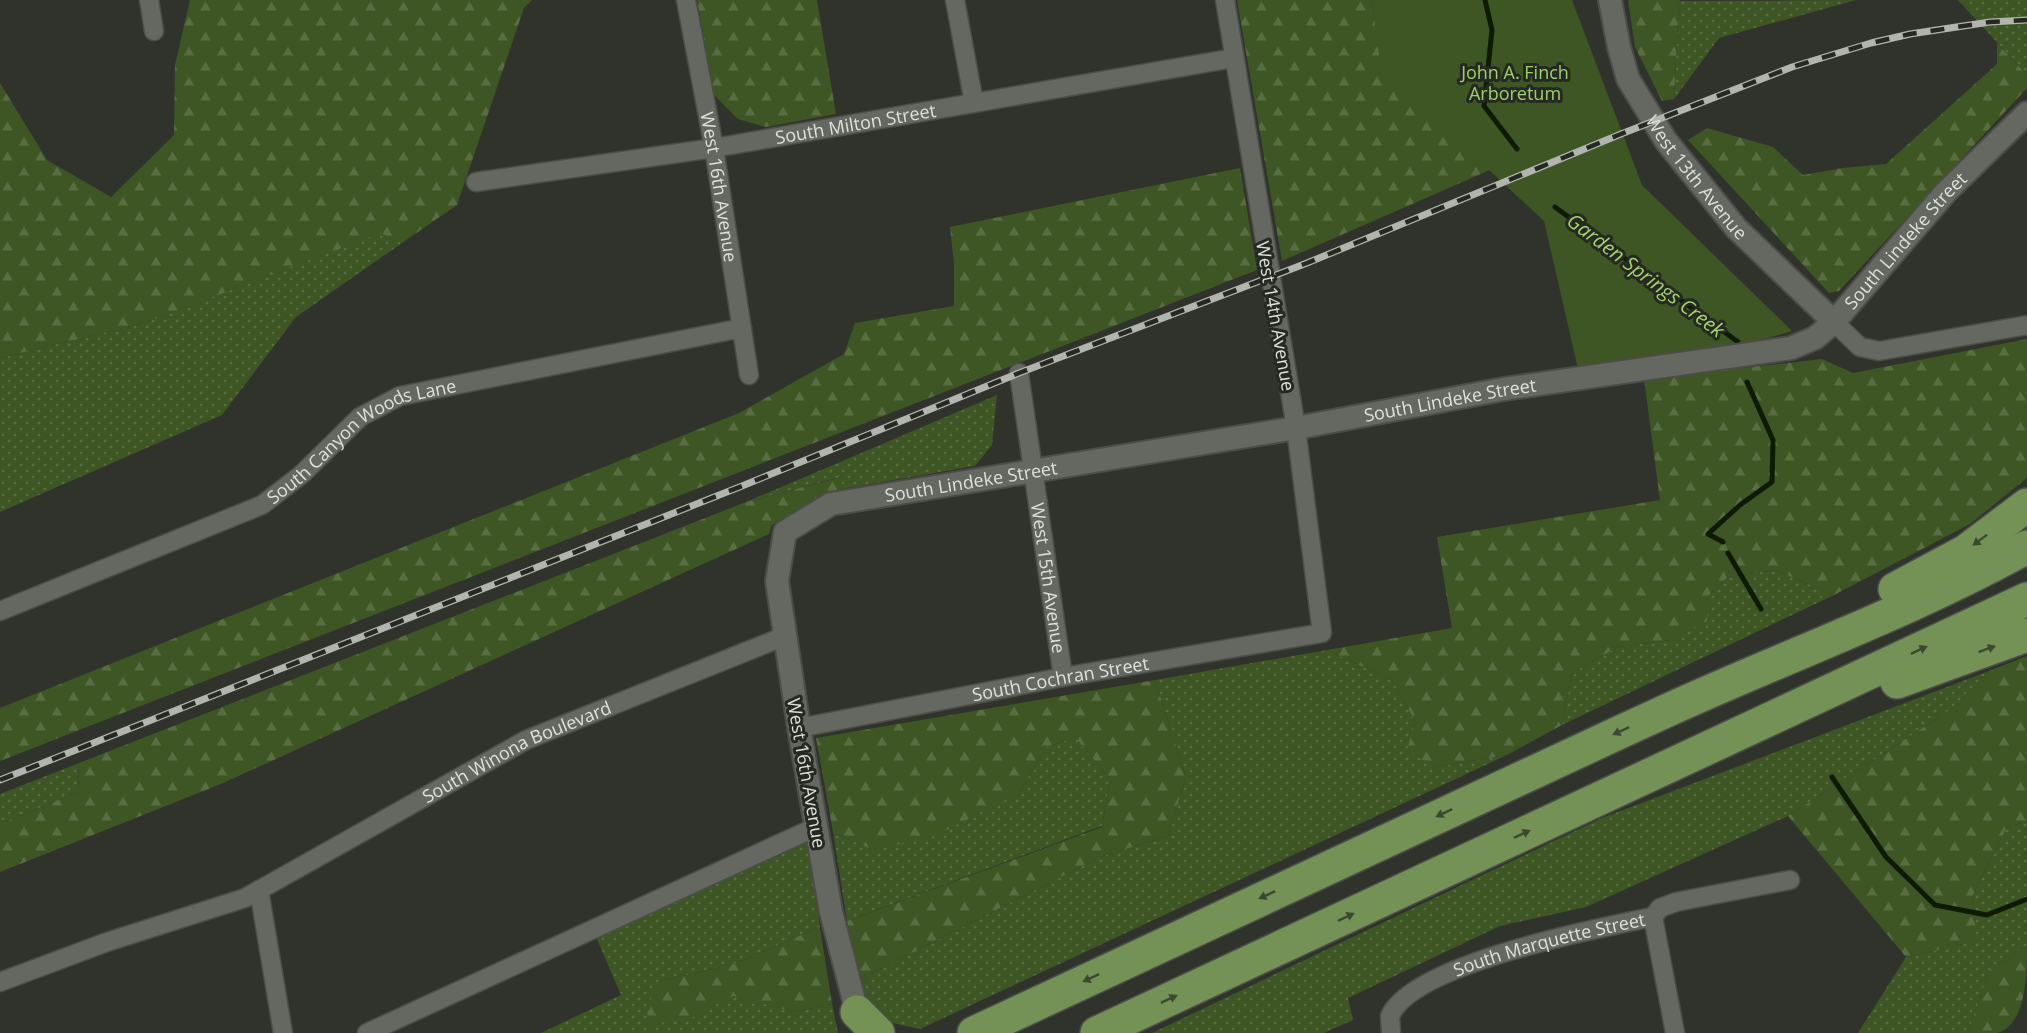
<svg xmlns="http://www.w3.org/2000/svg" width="2027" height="1033" font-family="'Open Sans',sans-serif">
	<defs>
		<pattern id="grass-dots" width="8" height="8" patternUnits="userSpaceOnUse" patternTransform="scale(1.5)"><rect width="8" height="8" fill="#3e5524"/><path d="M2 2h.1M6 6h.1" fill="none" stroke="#596d43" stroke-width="1.8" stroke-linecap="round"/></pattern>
		<pattern id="forest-firs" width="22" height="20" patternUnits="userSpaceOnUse" patternTransform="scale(1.5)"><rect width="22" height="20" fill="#3e5524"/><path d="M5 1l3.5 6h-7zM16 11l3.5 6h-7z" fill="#596d43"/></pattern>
	</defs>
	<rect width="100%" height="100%" fill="#2f332c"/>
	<g fill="url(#grass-dots)">
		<path d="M 1856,0 L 1719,38 L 1674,99 L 1679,1 Z"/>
		<path d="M 1958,0 L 2027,0 L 2027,75 Z"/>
		<path d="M 381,232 L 402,243 L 296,317 L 222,415 L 0,512 L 0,358 L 147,322 Z"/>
		<path d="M 997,395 L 992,445 L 975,466 L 842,489 L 841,477 L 746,502 Z"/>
		<path d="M 1775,570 L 1834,595 L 1562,725 L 1572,673 L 1618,647 L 1671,640 L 1709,595 L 1728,577 Z"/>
		<path d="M 1327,650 L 1393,681 L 1415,721 L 1434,767 L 1507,755 L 920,1029 C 883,1021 868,1021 859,980 L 1100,857 L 1168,836 L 1186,777 L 1155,680 Z"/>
		<path d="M 1989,671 L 1953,708 L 1788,816 L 1586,907 L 1500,926 L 1348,998 L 1353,1020 L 1324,1033 L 1152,1033 L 1602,818 Z"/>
		<path d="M 1075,737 L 1110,779 L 1102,826 L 847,921 L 833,832 L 873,850 L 1019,793 L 1045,748 Z"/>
		<path d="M 79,763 L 78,792 L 0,824 L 0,794 Z"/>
		<path d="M 2027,822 L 2027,945 L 1989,971 L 1968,1033 L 1858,1033 L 1906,957 L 1976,941 L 1972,897 L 2007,827 Z"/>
		<path d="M 808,838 L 820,927 L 734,964 L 665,980 L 691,1018 L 733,995 L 794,1012 L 832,1004 L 838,1033 L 541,1033 L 621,995 L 596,937 Z"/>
	</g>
	<g fill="url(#forest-firs)">
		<path d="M 190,0 L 532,0 L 524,8 L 457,205 L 402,243 L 381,233 L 147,322 L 0,358 L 0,83 L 47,160 L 111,197 L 174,135 L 175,65 Z"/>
		<path d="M 697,0 L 817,0 L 836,114 L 766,127 L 738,119 L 714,95 Z"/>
		<path d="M 1237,0 L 1372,0 L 1382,70 L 1490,170 L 1282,261 Z"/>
		<path d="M 1628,0 L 1682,0 L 1679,1 L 1674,99 L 1662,101 L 1635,47 Z"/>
		<path d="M 1997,43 L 2027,75 L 2027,88 L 1839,291 L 1829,293 L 1688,140 L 1707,128 L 1773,147 L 1803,175 L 1843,168 L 1886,164 L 1997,64 Z"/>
		<path d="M 1240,168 L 1257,270 L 0,761 L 0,708 L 739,413 L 844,354 L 855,323 L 954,306 L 954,264 L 950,227 Z"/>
		<path d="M 2027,339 L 2027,478 L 1970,524 L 1834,595 L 1775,570 L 1728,577 L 1709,595 L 1707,621 L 1671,640 L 1618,647 L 1572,673 L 1562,725 L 1507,755 L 1434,767 L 1407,750 L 1415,721 L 1393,681 L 1327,650 L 1452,628 L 1437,537 L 1660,500 L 1644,379 L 1822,359 L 1853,373 Z"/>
		<path d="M 842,477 L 842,489 L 772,525 L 769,534 L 221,784 L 0,872 L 0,824 L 78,792 L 79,763 L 746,502 Z"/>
		<path d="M 2027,656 L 2027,822 L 2007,827 L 1972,897 L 1977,941 L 1906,957 L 1788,816 L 1953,708 L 1989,671 Z"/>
		<path d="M 1155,680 L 1186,777 L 1168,836 L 1100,857 L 859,980 L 847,921 L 1102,827 L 1110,779 L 1075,737 L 1045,748 L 1019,793 L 935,836 L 873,850 L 833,832 L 816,738 Z"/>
		<path d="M 820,927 L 832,1004 L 794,1012 L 733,996 L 691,1018 L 648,1025 L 647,1004 L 665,980 L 734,964 Z"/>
		<path d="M 2027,945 C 2027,972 2027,1025 1997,1033 C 1988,1033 1977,1033 1968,1033 L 1989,971 Z"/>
	</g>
	<path fill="#3e5524" d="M 1372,0 L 1572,0 L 1642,185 L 1792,331 L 1702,358 L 1578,369 L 1544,221 L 1381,70 Z"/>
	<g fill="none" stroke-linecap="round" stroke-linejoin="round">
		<g stroke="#0f1a03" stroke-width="5">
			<path d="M 1485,0 L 1492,30 L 1484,106 L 1517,149"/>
			<path d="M 1555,207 L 1738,342"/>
			<path d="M 1723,542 L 1708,534 L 1740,505 L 1772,482 L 1773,440 L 1747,382"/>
			<path d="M 1728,553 L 1761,609"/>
			<path d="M 1832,777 L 1886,857 L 1935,905 L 1987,915 L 2027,899"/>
		</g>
		<g stroke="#4b4e48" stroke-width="21">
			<g id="minor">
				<path d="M 149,0 L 154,31"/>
				<path id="s1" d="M 686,0 L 714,148 L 749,375"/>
				<path d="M 955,0 L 974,103"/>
				<path id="s2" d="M 476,182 L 714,148 L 1234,58"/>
				<path d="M 1834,322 L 1860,347 L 1879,351 L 2027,325"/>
				<path id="s3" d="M 1019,373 L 1063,677"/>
				<path id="s4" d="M 0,611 L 262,505 L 302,474 L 360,417 L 400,396 L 742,328"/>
				<path id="s5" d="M 799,728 L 1063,677 L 1322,633 L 1296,428 L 1225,0"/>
				<path d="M 259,890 L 283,1033"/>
				<path d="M 1653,917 L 1675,1033"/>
				<path id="s6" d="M 0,982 L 107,942 L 245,898 L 526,740 L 785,636"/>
				<path d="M 367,1033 L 816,827"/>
				<path id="s7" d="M 1391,1033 L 1390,1016 C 1413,964 1598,928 1653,917 L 1660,908 L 1676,902 L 1790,880"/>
			</g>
		</g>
		<g stroke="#4b4e48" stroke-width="26">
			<g id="tertiary">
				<path id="s8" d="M 1610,0 L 1619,47 L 1628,79 L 1666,141 L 1736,228 L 1834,322"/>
				<path id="s9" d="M 857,1012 L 831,912 L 799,728 L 777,581 L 785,532 L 831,504 L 1296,428 L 1504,389 L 1791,348 L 1815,338 L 1834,322 L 1946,192 L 2027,113"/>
			</g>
		</g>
		<g stroke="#4b4e48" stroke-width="36">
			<g id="motorway">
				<path d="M 1895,589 L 1966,551 L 2027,505"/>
				<path d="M 1897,682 L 2027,635"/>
				<path d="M 857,1012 L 878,1033"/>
				<path d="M 974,1033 C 1205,925 1435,817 1666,711 C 1786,656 1912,611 2027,547"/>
				<path d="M 1097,1033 L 2027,599"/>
			</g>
		</g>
		<use href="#minor" stroke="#646860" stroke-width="18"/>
		<use href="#tertiary" stroke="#646860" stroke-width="22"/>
		<use href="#motorway" stroke="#749256" stroke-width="33"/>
		<g stroke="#b2b5af" stroke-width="7">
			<path id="rail" d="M 0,780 L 742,486 L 1019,373 L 1307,263 L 1621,134 L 1792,67 L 1871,43 L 1910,34 L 1990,22 L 2027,20"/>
		</g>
		<use href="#rail" stroke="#262922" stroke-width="4.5" stroke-dasharray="14" stroke-linecap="butt"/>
	</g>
	<defs><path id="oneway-solid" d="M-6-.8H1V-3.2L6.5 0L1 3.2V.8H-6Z" transform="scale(1.5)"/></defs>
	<g fill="#3d4832">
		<use href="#oneway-solid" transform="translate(1980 540) rotate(143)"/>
		<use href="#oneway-solid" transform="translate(1987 649) rotate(-20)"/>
		<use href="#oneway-solid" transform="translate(1919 650) rotate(-25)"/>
		<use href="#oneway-solid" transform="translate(1621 731) rotate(155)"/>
		<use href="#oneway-solid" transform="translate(1444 813) rotate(155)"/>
		<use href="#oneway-solid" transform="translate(1522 834) rotate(-25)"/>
		<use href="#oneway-solid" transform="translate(1267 895) rotate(155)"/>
		<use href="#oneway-solid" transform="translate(1346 917) rotate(-25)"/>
		<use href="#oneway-solid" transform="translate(1091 978) rotate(155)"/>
		<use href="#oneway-solid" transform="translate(1169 999) rotate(-25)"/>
	</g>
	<g text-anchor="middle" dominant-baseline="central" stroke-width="6" stroke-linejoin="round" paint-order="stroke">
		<g font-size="18" fill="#9ed169" stroke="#262922">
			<text x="1515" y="72">John A. Finch<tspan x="1515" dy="21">Arboretum</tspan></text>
		</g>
		<g font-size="18" fill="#dee1dc" stroke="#262922">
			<text stroke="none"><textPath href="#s2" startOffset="384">South Milton Street</textPath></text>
			<text stroke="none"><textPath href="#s8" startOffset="201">West 13th Avenue</textPath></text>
			<text stroke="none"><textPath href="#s1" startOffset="190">West 16th Avenue</textPath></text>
			<text stroke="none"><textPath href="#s9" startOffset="1674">South Lindeke Street</textPath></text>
			<text transform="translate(1276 316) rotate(80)">West 14th Avenue</text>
			<text stroke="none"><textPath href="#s9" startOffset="1170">South Lindeke Street</textPath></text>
			<text stroke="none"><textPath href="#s4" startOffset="404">South Canyon Woods Lane</textPath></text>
			<text stroke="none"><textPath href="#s9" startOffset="684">South Lindeke Street</textPath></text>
			<text stroke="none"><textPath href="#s3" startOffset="207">West 15th Avenue</textPath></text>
			<text stroke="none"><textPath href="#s5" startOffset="266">South Cochran Street</textPath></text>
			<text stroke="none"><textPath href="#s6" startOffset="568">South Winona Boulevard</textPath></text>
			<text transform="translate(807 773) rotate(80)">West 16th Avenue</text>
			<text stroke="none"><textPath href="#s7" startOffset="196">South Marquette Street</textPath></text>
		</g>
		<g font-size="20" font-style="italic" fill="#a1d36b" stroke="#262922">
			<text transform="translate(1646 275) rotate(37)">Garden Springs Creek</text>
		</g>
	</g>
</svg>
